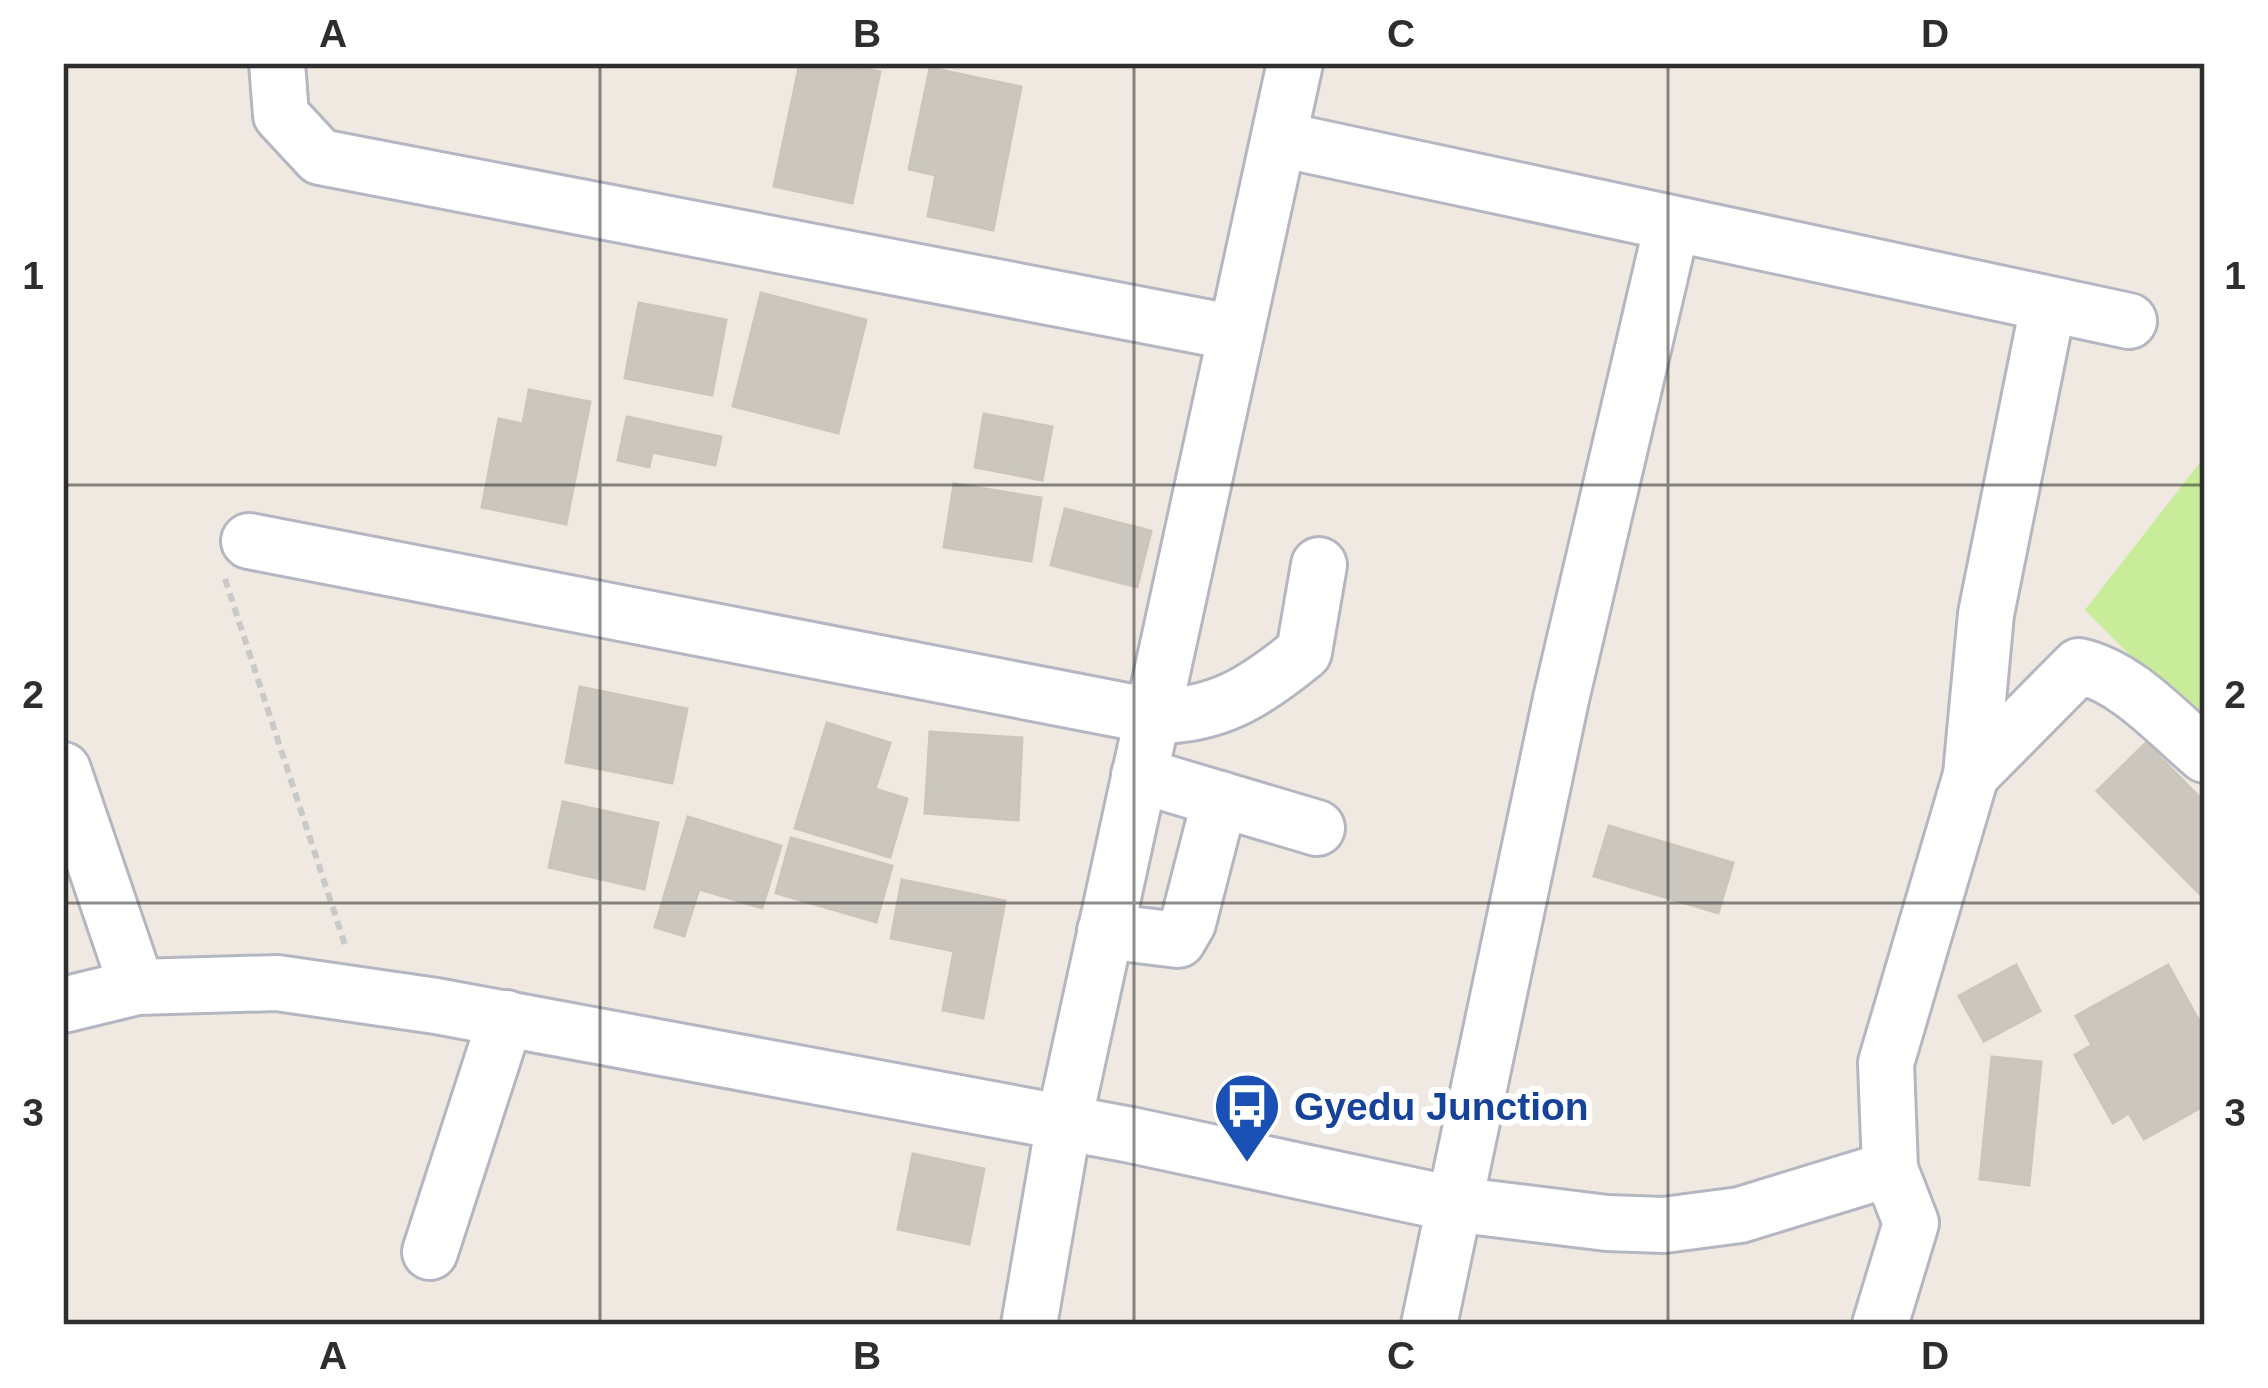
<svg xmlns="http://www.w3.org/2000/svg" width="2268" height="1388" font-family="Helvetica,sans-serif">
	<rect width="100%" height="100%" fill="#efe9e1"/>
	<path fill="#c9ec9a" d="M 2205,456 L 2205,730 L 2085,610 Z"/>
	<g fill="#cbc7bf" stroke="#cbc5ba" stroke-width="3">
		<path d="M 800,63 L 839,63 L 880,72 L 852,203 L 774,186 Z"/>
		<path d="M 930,68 L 1021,87 L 993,230 L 928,216 L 936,175 L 909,169 Z"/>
		<path d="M 761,293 L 866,320 L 838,433 L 733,406 Z"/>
		<path d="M 639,303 L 726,320 L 712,395 L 625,378 Z"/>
		<path d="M 529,390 L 590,402 L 566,524 L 482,507 L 499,419 L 523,424 Z"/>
		<path d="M 984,414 L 1052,427 L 1042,480 L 975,467 Z"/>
		<path d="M 627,417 L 721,437 L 715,465 L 652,452 L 649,467 L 618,460 Z"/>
		<path d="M 954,484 L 1041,498 L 1031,561 L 944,547 Z"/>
		<path d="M 1065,509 L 1151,531 L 1137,587 L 1051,565 Z"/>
		<path d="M 580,687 L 687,709 L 672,783 L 566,762 Z"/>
		<path d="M 827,723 L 890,743 L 875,789 L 907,799 L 890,857 L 795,828 Z"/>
		<path d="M 930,732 L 1022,738 L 1018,820 L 925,813 Z"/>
		<path d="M 2146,743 L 2205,803 L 2205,899 L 2097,791 Z"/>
		<path d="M 563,802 L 658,823 L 644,889 L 549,867 Z"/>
		<path d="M 688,817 L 781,846 L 762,908 L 699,889 L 684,936 L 655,927 Z"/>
		<path d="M 1609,826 L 1733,863 L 1718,913 L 1594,876 Z"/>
		<path d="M 791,838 L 892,866 L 876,922 L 776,893 Z"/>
		<path d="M 902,880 L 1005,901 L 983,1018 L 943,1010 L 954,951 L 891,938 Z"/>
		<path d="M 2016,965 L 2040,1011 L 1984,1041 L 1959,996 Z"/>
		<path d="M 2168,965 L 2205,1032 L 2205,1105 L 2144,1139 L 2129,1113 L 2113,1123 L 2075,1055 L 2092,1045 L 2076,1016 Z"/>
		<path d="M 1992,1057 L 2041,1062 L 2029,1185 L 1980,1179 Z"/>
		<path d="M 913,1154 L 984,1169 L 969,1244 L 898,1229 Z"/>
	</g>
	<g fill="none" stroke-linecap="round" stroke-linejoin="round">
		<g stroke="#b4b7c1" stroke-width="60">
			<g id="minor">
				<path d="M 277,63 L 281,115 L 320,157 L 1236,333"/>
				<path d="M 1279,139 L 2129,321"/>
				<path d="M 249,541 L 1152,716 C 1217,717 1255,692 1304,652 L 1319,565"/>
				<path d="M 63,770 L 137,987"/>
				<path d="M 1139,775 L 1317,828"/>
				<path d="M 1971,775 L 2079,666 C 2128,677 2168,724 2205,755"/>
				<path d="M 1105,931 L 1178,940 L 1188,923 L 1220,799"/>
				<path d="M 63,1005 L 137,987 L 277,983 L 436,1006 L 1131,1135 L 1453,1204 L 1607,1223 L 1664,1225 L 1740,1215 L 1890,1169 L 1886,1063 L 1971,775 L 1986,614 L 2048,306"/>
				<path d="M 430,1252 L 506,1018"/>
				<path d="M 1029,1325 L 1064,1122 L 1295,63"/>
				<path d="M 1429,1325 L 1561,699 L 1672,225"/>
				<path d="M 1880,1325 L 1911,1223 L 1890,1169"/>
			</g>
		</g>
		<path stroke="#c9c9c9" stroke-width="6" stroke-dasharray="9 6" stroke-linecap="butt" d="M 225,579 L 346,948"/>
		<use href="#minor" stroke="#fff" stroke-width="54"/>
	</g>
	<path fill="none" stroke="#2e2e2e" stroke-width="3" stroke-opacity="0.55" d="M 600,63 L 600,1325M 1134,63 L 1134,1325M 1668,63 L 1668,1325M 63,485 L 2205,485M 63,903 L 2205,903"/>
	<defs>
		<g id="bus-pin" transform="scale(3.45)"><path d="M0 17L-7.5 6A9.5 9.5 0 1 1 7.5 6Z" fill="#1a4fb4" stroke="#fff"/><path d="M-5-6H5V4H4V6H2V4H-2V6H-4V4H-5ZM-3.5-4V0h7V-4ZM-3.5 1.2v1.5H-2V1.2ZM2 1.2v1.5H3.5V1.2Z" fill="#fff"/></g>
	</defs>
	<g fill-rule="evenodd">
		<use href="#bus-pin" x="1247" y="1106"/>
	</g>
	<g text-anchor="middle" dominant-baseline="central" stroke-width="12" stroke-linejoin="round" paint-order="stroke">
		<g font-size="39" font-weight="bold" fill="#164399" stroke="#fff" text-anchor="start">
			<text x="1294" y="1106">Gyedu Junction</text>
		</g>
	</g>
	<rect width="2268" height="1388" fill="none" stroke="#ffffff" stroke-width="132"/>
	<rect x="66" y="66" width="2136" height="1256" fill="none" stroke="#2e2e2e" stroke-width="4.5"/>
	<g font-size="39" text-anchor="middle" font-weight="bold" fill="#2e2e2e">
		<text x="333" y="47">A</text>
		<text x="867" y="47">B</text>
		<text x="1401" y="47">C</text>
		<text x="1935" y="47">D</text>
		<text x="33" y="289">1</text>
		<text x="2235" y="289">1</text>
		<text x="33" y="708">2</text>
		<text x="2235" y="708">2</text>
		<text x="33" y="1126">3</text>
		<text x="2235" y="1126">3</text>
		<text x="333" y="1369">A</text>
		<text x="867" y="1369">B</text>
		<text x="1401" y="1369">C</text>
		<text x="1935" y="1369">D</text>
	</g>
</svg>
